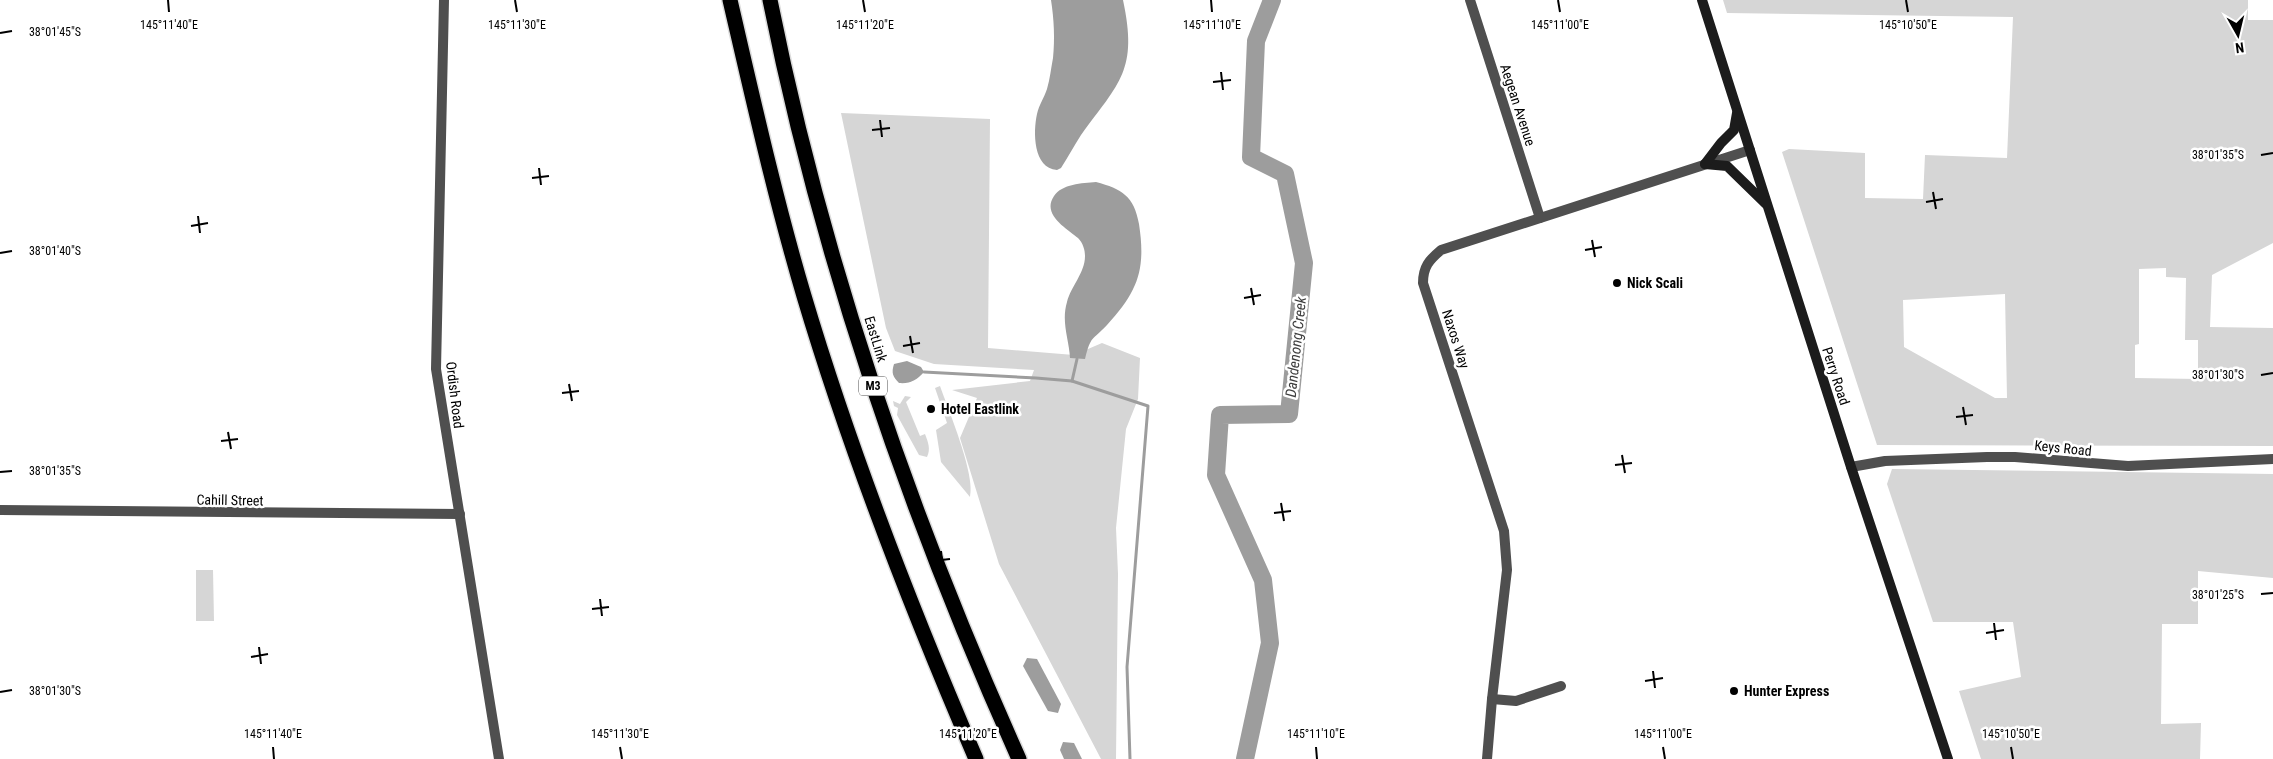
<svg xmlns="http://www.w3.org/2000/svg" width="2273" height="759" font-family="'Roboto Condensed',sans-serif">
	<rect width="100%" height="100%" fill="#fff"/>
	<g fill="#d6d6d6" fill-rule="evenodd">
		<path d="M 1723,0 L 2248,0 L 2248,20 L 2273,20 L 2273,243 L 2212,275 L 2210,327 L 2273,328 L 2273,446 L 1877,445 L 1782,152 L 1789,149 L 1865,153 L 1865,198 L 1923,199 L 1925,155 L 2007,158 L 2013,17 L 1727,13 ZM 2166,268 L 2166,277 L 2186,278 L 2185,340 L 2198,340 L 2198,379 L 2135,378 L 2135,345 L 2139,344 L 2139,269 ZM 2005,294 L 2007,398 L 1995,398 L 1904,347 L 1903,300 Z"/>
		<path d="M 841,113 L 990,119 L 988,348 L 1074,355 L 1102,343 L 1140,358 L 1138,399 L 1126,429 L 1116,528 L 1118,574 L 1116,759 L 1101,759 L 999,564 L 960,438 L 977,398 L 952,390 L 1030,381 L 1034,370 L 934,364 L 895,351 L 886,328 Z"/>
		<path d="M 940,386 C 948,409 976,475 970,497 L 941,462 L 936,430 L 947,423 L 935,388 Z"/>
		<path d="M 905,396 L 911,397 L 906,402 L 920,436 L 925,434 C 928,442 931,449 927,457 L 919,455 L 897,415 L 898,408 L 894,406 L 893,401 L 900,404 Z"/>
		<path d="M 1892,469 L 2273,474 L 2273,578 L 2198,571 L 2198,624 L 2162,624 L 2161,724 L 2201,723 L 2200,759 L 1981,759 L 1959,691 L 2021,677 L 2013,622 L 1933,622 L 1887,484 Z"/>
		<path d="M 196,570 L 213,570 L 214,621 L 196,621 Z"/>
	</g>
	<g fill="#9d9d9d">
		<path d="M 1051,0 L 1123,0 C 1138,70 1120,82 1081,135 C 1074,146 1068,157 1061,168 L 1057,170 C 1033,168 1033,132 1037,114 C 1039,105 1044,98 1047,89 C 1050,79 1051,68 1053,58 C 1055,39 1054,19 1051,0 Z"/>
		<path d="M 1096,182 C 1122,189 1134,196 1139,224 C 1146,270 1138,291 1107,325 C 1092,341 1091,335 1085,359 L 1070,358 C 1069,339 1061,322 1067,302 C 1071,286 1085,273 1085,256 C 1085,250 1083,243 1078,238 C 1068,229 1041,215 1054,196 C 1062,184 1082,183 1096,182 Z"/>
		<path d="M 907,361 L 921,367 L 924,372 C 917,380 910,384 899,383 C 893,377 891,373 894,364 Z"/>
		<path d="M 1027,658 L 1037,659 L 1061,704 L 1058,713 L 1048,711 L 1023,666 Z"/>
		<path d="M 1063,742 L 1074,743 L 1082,759 L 1064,759 L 1060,750 Z"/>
	</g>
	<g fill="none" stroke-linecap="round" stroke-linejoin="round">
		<g stroke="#9d9d9d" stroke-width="3">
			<path d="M 924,372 L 1036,378 L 1072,381 L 1148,406 L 1127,667 L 1130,759"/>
			<path d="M 1072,381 L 1077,359"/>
		</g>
		<path stroke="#9d9d9d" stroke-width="18" d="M 1245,759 L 1270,643 L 1263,580 L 1216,475 L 1220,415 L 1289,414 L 1304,263 L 1285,174 L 1251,157 L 1256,41 L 1272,0"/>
		<g stroke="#dbdbdb" stroke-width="18">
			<g id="highway">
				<path d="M 730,0 C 753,99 775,198 804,296 C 851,454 911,608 976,759"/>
				<path d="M 770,0 C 822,261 910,516 1019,759"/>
			</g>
		</g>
		<g stroke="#4f4f4f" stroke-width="10">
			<path d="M 444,0 L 436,369 L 499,759"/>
			<path d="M 1470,0 L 1540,218"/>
			<path d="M 1851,467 L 1885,461 L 1987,457 L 2015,457 L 2128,466 L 2273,459"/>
			<path d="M 0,510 L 460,514"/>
			<path d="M 1492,699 L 1516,701 L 1561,686"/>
			<path d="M 1487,759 L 1492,699 L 1507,570 L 1504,531 L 1423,283 C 1423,267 1429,260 1441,250 L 1750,150"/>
		</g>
		<g stroke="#1c1c1c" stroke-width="10">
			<path d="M 1702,0 L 1851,467 L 1948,759"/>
			<path d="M 1705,164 L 1727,166 L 1766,204"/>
			<path d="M 1705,164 L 1721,143 L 1734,130 L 1737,113"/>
		</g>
		<use href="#highway" stroke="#000" stroke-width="15"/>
	</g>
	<path fill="none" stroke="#000" stroke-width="2" d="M 168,0 L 169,12M 515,0 L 517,12M 863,0 L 865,12M 1211,0 L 1212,12M 1558,0 L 1560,12M 1906,0 L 1908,12M 0,33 L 12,31M 1221,72 L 1223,90M 1213,82 L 1231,80M 880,120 L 882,137M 872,130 L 890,128M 2261,155 L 2273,153M 539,168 L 541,185M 532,178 L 549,176M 1933,192 L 1936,209M 1926,202 L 1943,199M 198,216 L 200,233M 191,226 L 208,223M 1592,240 L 1595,257M 1585,250 L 1602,247M 0,253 L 12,251M 1251,288 L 1254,305M 1244,298 L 1261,295M 910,336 L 913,353M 903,346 L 920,343M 2261,375 L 2273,373M 569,384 L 572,401M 562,393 L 579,391M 1963,407 L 1966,425M 1956,417 L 1973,415M 228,432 L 231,449M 221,441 L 238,439M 1622,455 L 1625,473M 1615,465 L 1632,463M 0,472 L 12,471M 1281,503 L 1284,521M 1274,513 L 1291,511M 941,551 L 943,569M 933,561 L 950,559M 2261,594 L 2273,593M 600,599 L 602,616M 592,609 L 609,607M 1994,623 L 1996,640M 1986,633 L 2004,630M 259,647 L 261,664M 251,657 L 268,654M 1653,671 L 1655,688M 1645,681 L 1663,678M 0,692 L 12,690M 273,747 L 274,759M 620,747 L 622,759M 968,747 L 970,759M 1316,747 L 1317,759M 1663,747 L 1665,759M 2011,747 L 2013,759"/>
	<g fill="#000" stroke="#fff" stroke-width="2">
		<circle cx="1617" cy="283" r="5"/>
		<circle cx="931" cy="409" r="5"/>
		<circle cx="1734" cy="691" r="5"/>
	</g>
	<g text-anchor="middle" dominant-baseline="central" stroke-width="5" stroke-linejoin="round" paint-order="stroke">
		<rect fill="#fff" stroke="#4c4c4c" stroke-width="1" x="859" y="376.5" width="28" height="19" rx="4"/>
		<g font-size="12" font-weight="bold" fill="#000">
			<text x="873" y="386">M3</text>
		</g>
		<g font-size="14" fill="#000" stroke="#fff">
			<text transform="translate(1518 105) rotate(72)">Aegean Avenue</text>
			<text transform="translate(876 339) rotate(73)">EastLink</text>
			<text transform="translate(1456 339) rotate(72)">Naxos Way</text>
			<text transform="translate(1836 376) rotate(72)">Perry Road</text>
			<text transform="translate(455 395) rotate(83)">Ordish Road</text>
			<text transform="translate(2063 448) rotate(6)">Keys Road</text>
			<text transform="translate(230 500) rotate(1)">Cahill Street</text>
		</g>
		<g font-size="14" font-weight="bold" fill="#000" stroke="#fff" text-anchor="start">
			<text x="1627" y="283">Nick Scali</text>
			<text x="941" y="409">Hotel Eastlink</text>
			<text x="1744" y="691">Hunter Express</text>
		</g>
		<g font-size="15" font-style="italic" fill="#3e3e3e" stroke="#fff">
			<text transform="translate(1296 347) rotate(-84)">Dandenong Creek</text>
		</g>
	</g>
	<g font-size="12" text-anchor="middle" fill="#000" stroke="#fff" stroke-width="5" stroke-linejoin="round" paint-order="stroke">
		<text x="169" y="29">145°11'40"E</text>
		<text x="517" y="29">145°11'30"E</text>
		<text x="865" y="29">145°11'20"E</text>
		<text x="1212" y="29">145°11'10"E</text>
		<text x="1560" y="29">145°11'00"E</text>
		<text x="1908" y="29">145°10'50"E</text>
		<text x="55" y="36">38°01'45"S</text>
		<text x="2218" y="159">38°01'35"S</text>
		<text x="55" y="255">38°01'40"S</text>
		<text x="2218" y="379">38°01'30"S</text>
		<text x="55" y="475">38°01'35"S</text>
		<text x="2218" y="599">38°01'25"S</text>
		<text x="55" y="695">38°01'30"S</text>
		<text x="273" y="738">145°11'40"E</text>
		<text x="620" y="738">145°11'30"E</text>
		<text x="968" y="738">145°11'20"E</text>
		<text x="1316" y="738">145°11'10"E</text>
		<text x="1663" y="738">145°11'00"E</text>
		<text x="2011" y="738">145°10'50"E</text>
	</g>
	<g transform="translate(2238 35) rotate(172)" stroke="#ffffff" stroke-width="4" paint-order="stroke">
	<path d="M0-4L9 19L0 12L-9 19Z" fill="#000000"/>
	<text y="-8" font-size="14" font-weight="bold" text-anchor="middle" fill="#000000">N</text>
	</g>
</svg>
